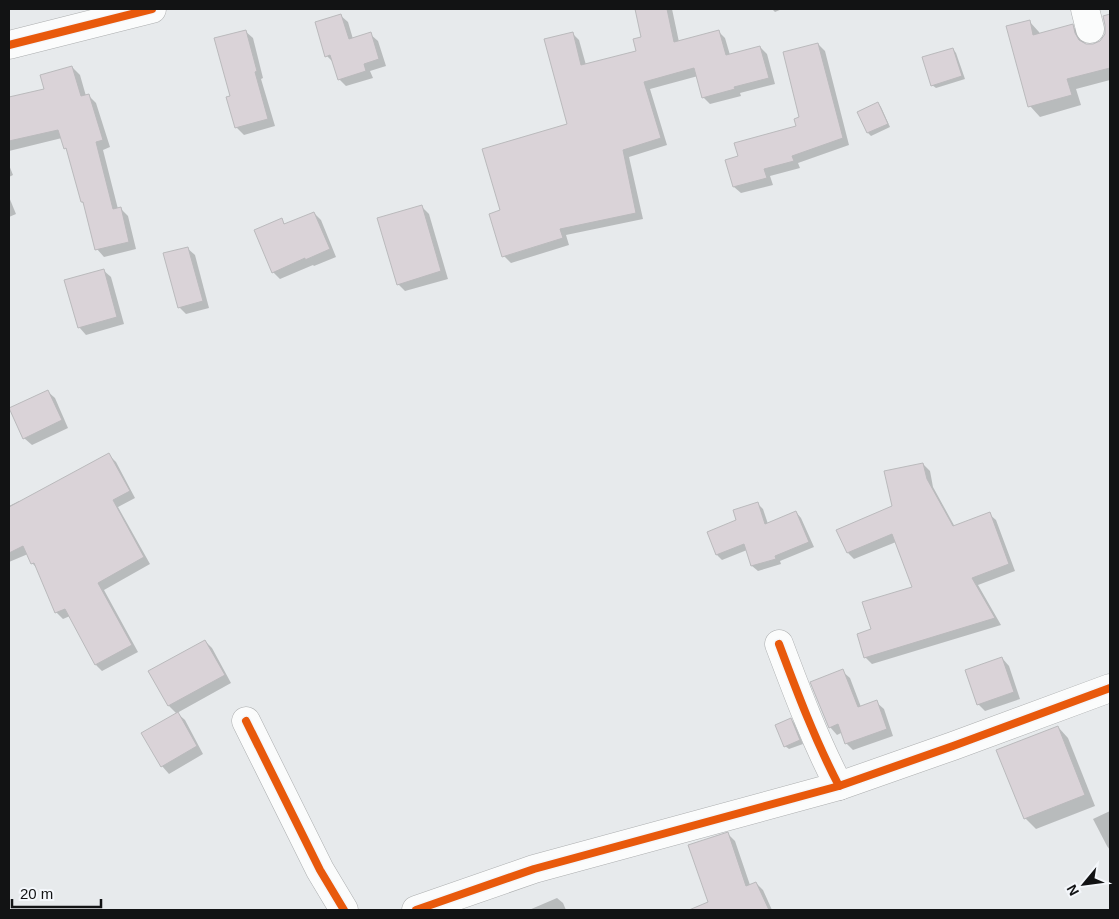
<svg xmlns="http://www.w3.org/2000/svg" width="1119" height="919" font-family="Arial,sans-serif">
	<rect width="100%" height="100%" fill="#e7eaec"/>
	<g fill="#0003">
		<path d="M 636,9 L 672,9 L 679,42 L 718,31 L 725,38 L 730,55 L 760,47 L 767,54 L 775,84 L 740,93 L 741,96 L 710,104 L 703,97 L 698,76 L 650,89 L 667,145 L 629,157 L 643,219 L 566,235 L 569,245 L 511,263 L 504,256 L 568,125 L 572,33 L 579,40 L 586,65 L 638,52 L 642,38 Z"/>
		<path d="M 772,9 L 782,9 L 775,12 Z"/>
		<path d="M 340,15 L 348,22 L 353,39 L 370,34 L 378,41 L 386,66 L 370,71 L 373,78 L 346,86 L 339,79 L 334,63 L 327,56 Z"/>
		<path d="M 1105,17 L 1110,22 L 1110,80 L 1076,89 L 1081,105 L 1040,117 L 1030,106 L 1029,21 L 1039,32 L 1040,34 L 1072,26 L 1083,36 L 1085,45 L 1094,45 L 1101,41 L 1106,34 Z"/>
		<path d="M 245,31 L 253,38 L 263,78 L 261,79 L 275,126 L 244,135 L 236,127 L 232,97 Z"/>
		<path d="M 818,44 L 825,51 L 849,145 L 798,163 L 800,168 L 770,176 L 773,185 L 741,193 L 734,187 L 739,157 L 798,126 Z"/>
		<path d="M 953,49 L 956,53 L 965,79 L 936,88 L 932,85 Z"/>
		<path d="M 72,67 L 80,75 L 86,96 L 88,95 L 96,103 L 110,147 L 103,150 L 118,209 L 120,208 L 128,216 L 136,249 L 104,257 L 97,249 L 85,205 L 82,202 L 68,151 L 65,148 L 62,138 L 9,151 L 9,110 L 10,109 L 9,98 L 46,90 Z"/>
		<path d="M 878,103 L 881,107 L 890,127 L 871,136 L 868,133 Z"/>
		<path d="M 9,165 L 13,175 L 9,177 Z"/>
		<path d="M 9,197 L 16,214 L 9,217 Z"/>
		<path d="M 421,206 L 429,214 L 448,279 L 405,291 L 398,284 Z"/>
		<path d="M 314,213 L 321,220 L 336,257 L 314,266 L 313,265 L 280,279 L 273,272 L 281,220 L 286,225 Z"/>
		<path d="M 187,248 L 195,255 L 209,308 L 186,314 L 179,307 Z"/>
		<path d="M 103,270 L 111,277 L 124,324 L 86,335 L 79,327 Z"/>
		<path d="M 47,391 L 55,398 L 68,428 L 32,445 L 24,438 Z"/>
		<path d="M 109,455 L 116,462 L 135,498 L 118,507 L 150,564 L 104,590 L 138,652 L 102,671 L 96,665 L 70,616 L 63,619 L 56,612 L 39,570 L 32,563 L 28,554 L 9,562 L 9,506 L 19,501 L 20,503 Z"/>
		<path d="M 923,464 L 930,471 L 933,487 L 955,527 L 989,514 L 996,520 L 1015,571 L 978,585 L 1001,625 L 872,664 L 865,657 L 872,630 L 914,588 L 896,542 L 854,559 L 848,553 L 894,507 Z"/>
		<path d="M 757,503 L 763,509 L 768,524 L 796,512 L 801,518 L 814,547 L 780,561 L 781,564 L 758,571 L 752,566 L 747,550 L 722,560 L 717,555 L 738,521 Z"/>
		<path d="M 205,641 L 212,648 L 231,683 L 177,713 L 185,720 L 203,754 L 169,774 L 162,766 L 177,714 L 169,706 L 150,672 Z"/>
		<path d="M 1002,658 L 1009,666 L 1020,699 L 985,711 L 978,704 Z"/>
		<path d="M 842,671 L 850,678 L 861,707 L 876,702 L 884,709 L 893,736 L 853,750 L 846,743 L 843,732 L 837,735 L 830,727 Z"/>
		<path d="M 791,720 L 794,723 L 803,744 L 789,749 L 785,746 Z"/>
		<path d="M 1058,727 L 1068,738 L 1095,806 L 1036,829 L 1025,818 Z"/>
		<path d="M 1110,811 L 1110,850 L 1107,846 L 1093,819 Z"/>
		<path d="M 728,834 L 735,841 L 750,885 L 756,883 L 763,890 L 772,910 L 693,910 L 709,903 Z"/>
		<path d="M 557,898 L 563,903 L 566,910 L 529,910 Z"/>
	</g>
	<g fill="#dad3d8" stroke="#bababc">
		<path d="M 635,9 L 667,9 L 674,42 L 719,30 L 726,55 L 760,46 L 769,78 L 734,87 L 735,89 L 702,98 L 694,68 L 644,82 L 661,138 L 623,150 L 636,213 L 560,229 L 563,238 L 502,257 L 489,214 L 500,210 L 482,149 L 567,124 L 544,39 L 573,32 L 581,65 L 636,51 L 633,39 L 641,37 Z"/>
		<path d="M 341,14 L 349,39 L 371,32 L 379,59 L 364,64 L 366,71 L 338,80 L 330,55 L 325,57 L 315,22 Z"/>
		<path d="M 1110,14 L 1110,68 L 1067,79 L 1072,95 L 1028,107 L 1006,26 L 1030,20 L 1033,35 L 1073,24 L 1075,33 L 1079,40 L 1086,44 L 1093,44 L 1100,41 L 1105,34 L 1105,25 L 1103,16 Z"/>
		<path d="M 246,30 L 257,71 L 255,72 L 268,119 L 235,128 L 226,97 L 230,96 L 214,38 Z"/>
		<path d="M 818,43 L 843,138 L 792,156 L 794,161 L 764,169 L 767,178 L 733,187 L 725,160 L 738,156 L 734,143 L 796,126 L 794,119 L 799,117 L 783,52 Z"/>
		<path d="M 953,48 L 962,76 L 931,86 L 922,57 Z"/>
		<path d="M 72,66 L 81,96 L 89,94 L 103,140 L 96,142 L 113,209 L 121,207 L 129,242 L 95,250 L 83,202 L 81,202 L 66,148 L 64,149 L 58,130 L 9,141 L 9,97 L 44,89 L 40,75 Z"/>
		<path d="M 878,102 L 888,124 L 867,133 L 857,112 Z"/>
		<path d="M 422,205 L 441,271 L 397,285 L 377,218 Z"/>
		<path d="M 314,212 L 330,249 L 305,260 L 305,258 L 272,273 L 254,230 L 282,218 L 284,224 Z"/>
		<path d="M 188,247 L 203,301 L 178,308 L 163,253 Z"/>
		<path d="M 104,269 L 117,317 L 78,328 L 64,280 Z"/>
		<path d="M 48,390 L 62,420 L 23,439 L 9,408 Z"/>
		<path d="M 109,453 L 130,491 L 113,500 L 144,557 L 98,583 L 132,645 L 95,665 L 65,609 L 55,613 L 34,563 L 31,564 L 23,546 L 9,553 L 9,507 Z"/>
		<path d="M 923,463 L 927,479 L 953,526 L 990,512 L 1009,564 L 972,578 L 995,618 L 864,658 L 857,634 L 871,629 L 862,602 L 912,587 L 892,534 L 847,553 L 836,530 L 892,506 L 884,471 Z"/>
		<path d="M 758,502 L 765,524 L 796,511 L 809,542 L 775,556 L 776,559 L 751,566 L 744,544 L 716,555 L 707,532 L 736,520 L 733,510 Z"/>
		<path d="M 205,640 L 225,675 L 168,706 L 148,671 Z"/>
		<path d="M 1002,657 L 1014,692 L 977,705 L 965,670 Z"/>
		<path d="M 843,669 L 858,707 L 877,700 L 887,729 L 845,744 L 838,724 L 829,728 L 810,682 Z"/>
		<path d="M 178,712 L 197,746 L 161,767 L 141,733 Z"/>
		<path d="M 791,718 L 800,740 L 784,747 L 775,725 Z"/>
		<path d="M 1058,726 L 1085,795 L 1024,819 L 996,750 Z"/>
		<path d="M 728,832 L 746,886 L 756,882 L 769,910 L 689,910 L 708,902 L 688,845 Z"/>
	</g>
	<g fill="none" stroke-linecap="round" stroke-linejoin="round">
		<g stroke="#acaeaf" stroke-width="29">
			<g id="minor">
				<path d="M 1085,9 L 1090,29"/>
				<path d="M 9,45 L 152,9"/>
				<path d="M 779,644 C 797,692 815,740 839,786 L 953,746 L 1110,688"/>
				<path d="M 246,721 L 320,870 L 344,910"/>
				<path d="M 416,910 L 534,869 L 839,786"/>
			</g>
		</g>
		<use href="#minor" stroke="#fbfcfc" stroke-width="28"/>
		<g stroke="#f4f7fb" stroke-width="11">
			<g id="cycleway">
				<path d="M 9,45 L 152,9"/>
				<path d="M 779,644 C 797,692 815,740 839,786 L 953,746 L 1110,688"/>
				<path d="M 246,721 L 320,870 L 344,910"/>
				<path d="M 416,910 L 534,869 L 839,786"/>
			</g>
		</g>
		<use href="#cycleway" stroke="#e8590c" stroke-width="8"/>
	</g>
	<rect width="1119" height="919" fill="none" stroke="#121314" stroke-width="20"/>
	<g transform="translate(1084 884) rotate(241)" stroke="#f4f7fb" stroke-width="4" paint-order="stroke">
	<path d="M0-4L9 19L0 12L-9 19Z" fill="#121314"/>
	<text y="-8" font-size="14" font-weight="bold" text-anchor="middle" fill="#121314">N</text>
	</g>
	<path d="M12 899v8h89v-8" fill="none" stroke="#121314" stroke-width="2.5"/>
	<text x="20" y="899" font-size="15" fill="#121314" stroke="#f4f7fb" stroke-width="4" paint-order="stroke">20 m</text>
</svg>
